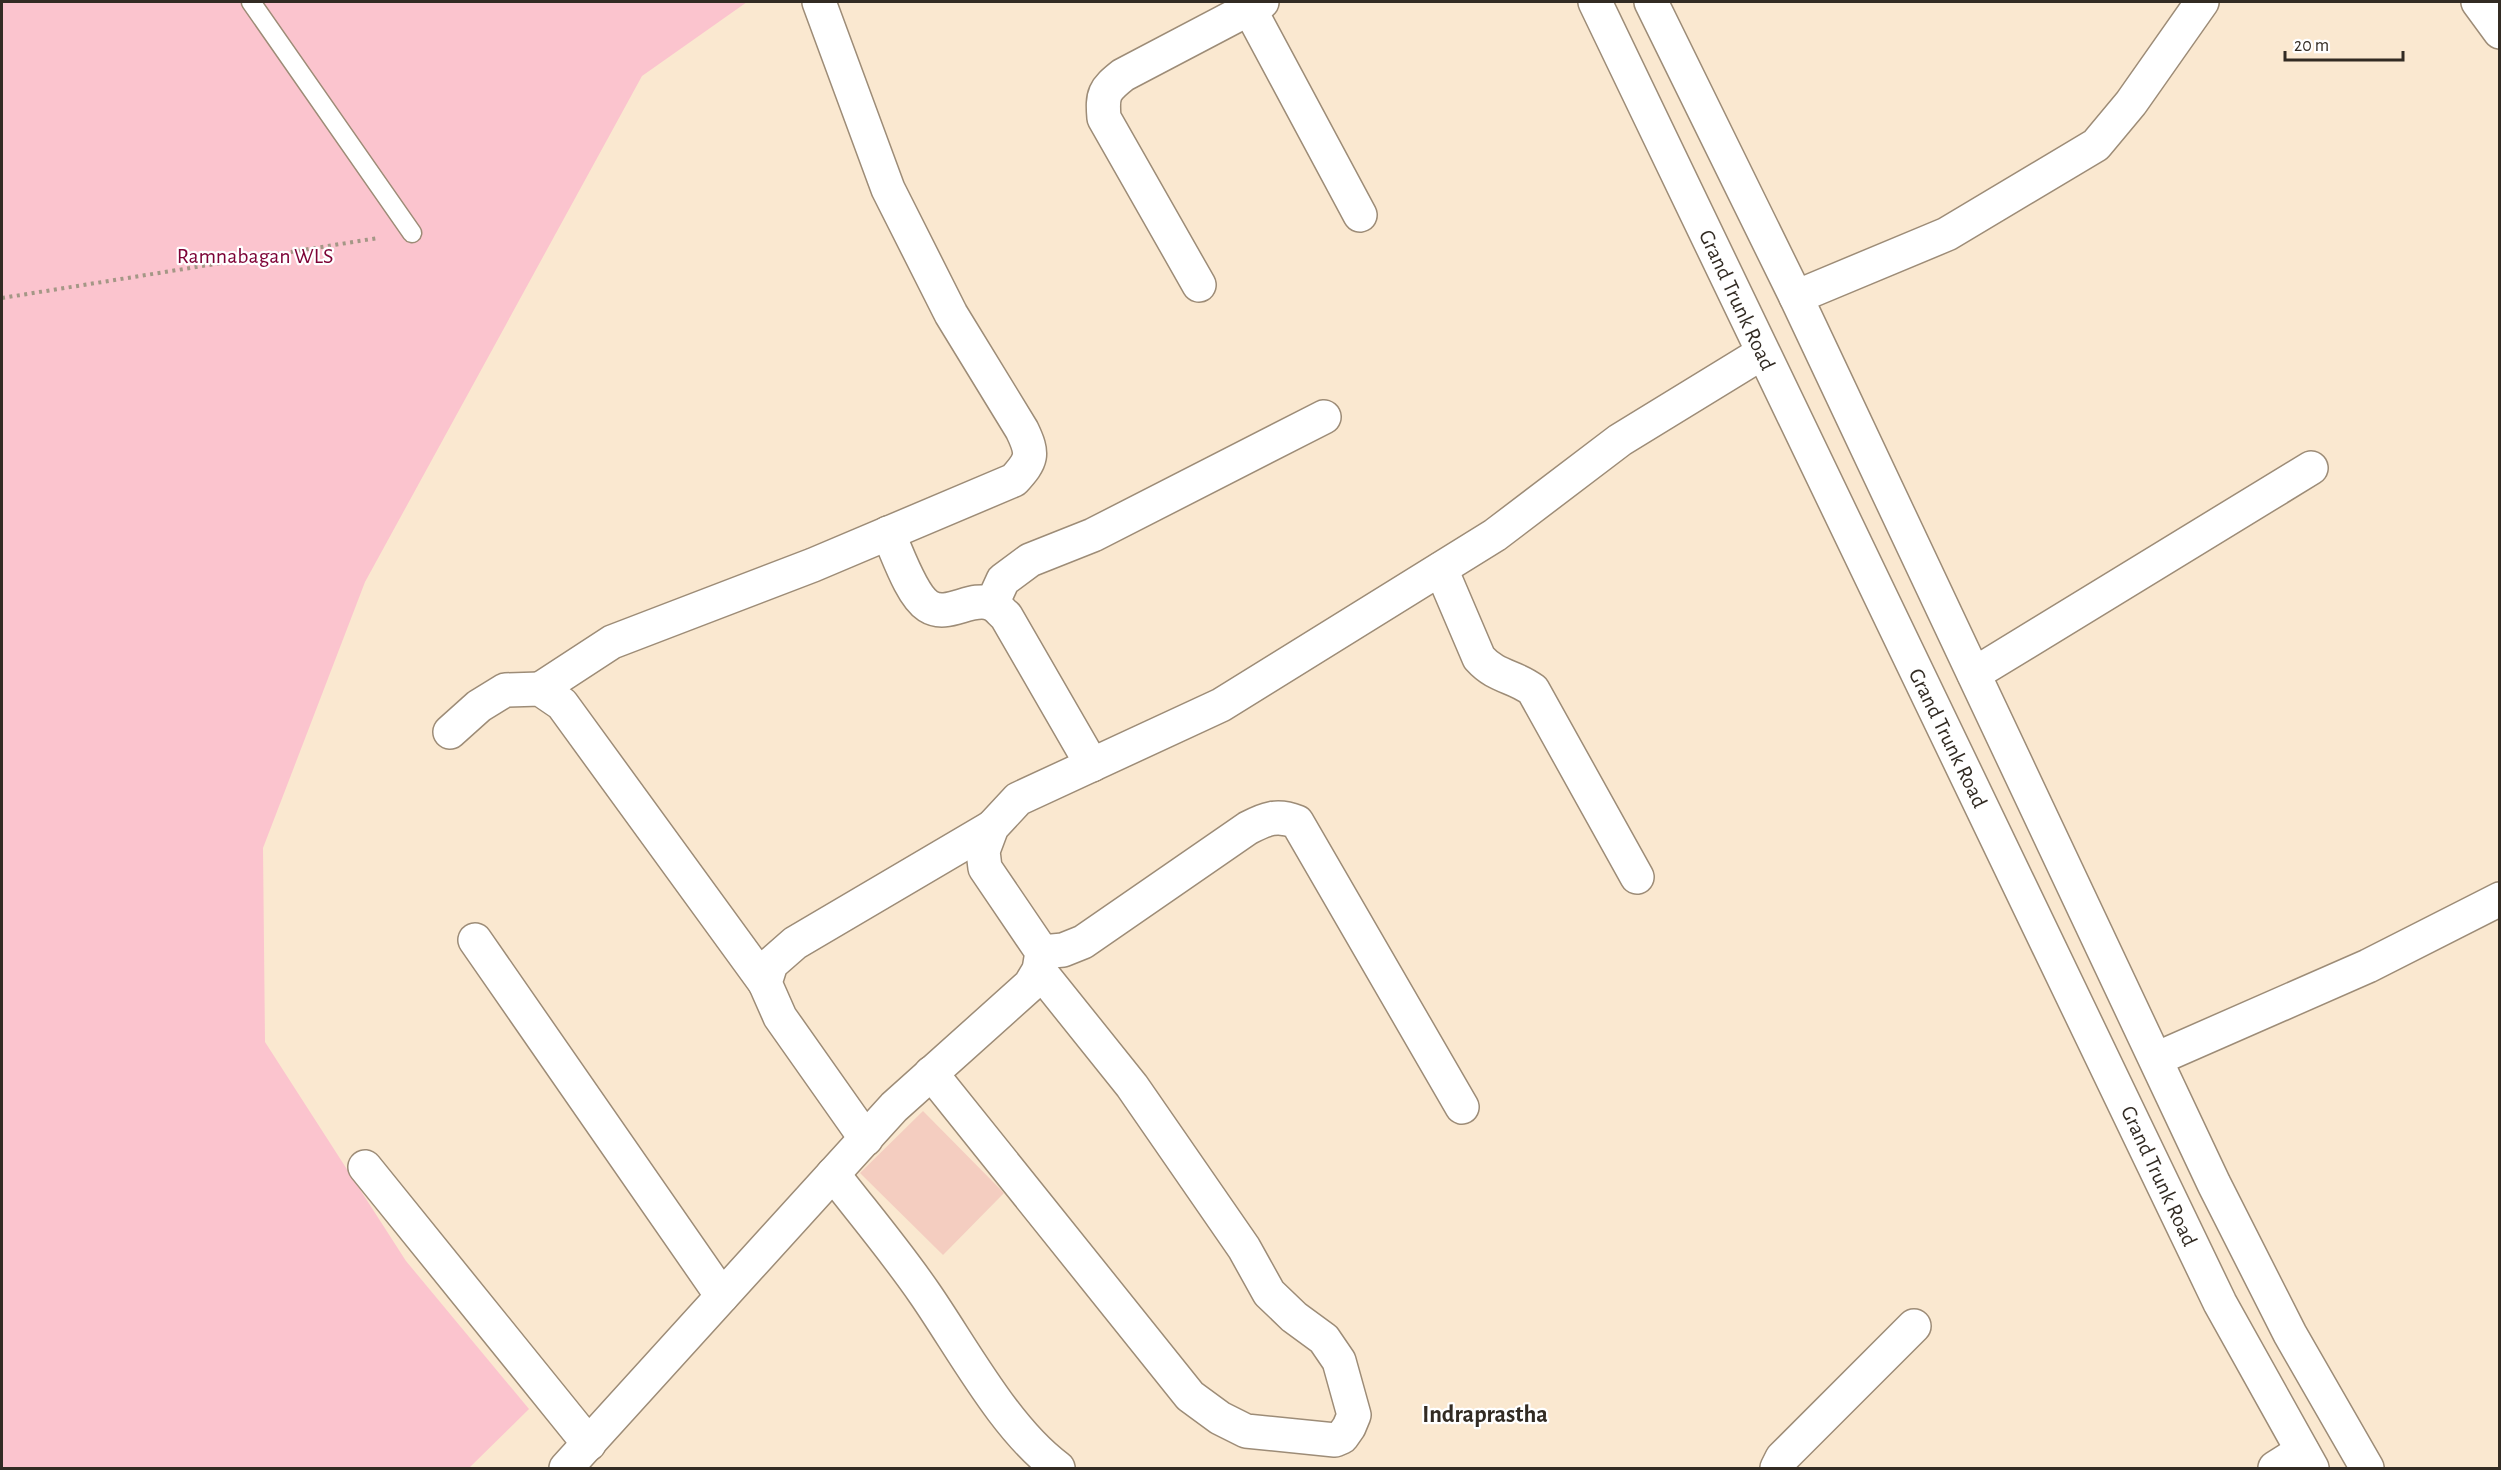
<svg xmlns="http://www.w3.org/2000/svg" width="2501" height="1470" font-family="'Alegreya Sans',sans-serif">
	<rect width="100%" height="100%" fill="#fae8d0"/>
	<path fill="#fbc4ce" d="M 2,2 L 747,2 L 642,76 L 365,582 L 263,848 L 265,1042 L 406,1261 L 529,1409 L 469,1468 L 2,1468 Z"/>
	<path fill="#f4cdc0" d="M 923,1111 L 1004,1193 L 943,1255 L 860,1173 Z"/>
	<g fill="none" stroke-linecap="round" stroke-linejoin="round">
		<g stroke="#9d8c77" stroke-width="21">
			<path id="service" d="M 251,2 L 412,233"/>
		</g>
		<g stroke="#9d8c77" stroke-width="36">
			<g id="minor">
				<path d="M 2478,2 L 2500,32"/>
				<path d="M 1249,8 L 1360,215"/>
				<path d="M 1199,285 L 1104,118 C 1102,94 1104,90 1123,75 L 1262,2"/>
				<path d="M 1796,297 L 1947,234 L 2096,145 L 2131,103 L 2202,2"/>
				<path d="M 888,533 C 897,552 911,595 928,606 C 948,619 971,595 992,604 C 997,606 1002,613 1006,616 L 1092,765"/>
				<path d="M 1441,569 L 1479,658 C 1497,678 1513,675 1533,690 L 1637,877"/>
				<path d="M 992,604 L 1003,580 L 1030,560 L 1093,535 L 1324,417"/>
				<path d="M 1974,674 L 2311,468"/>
				<path d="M 540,689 L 612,642 L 813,565 L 1014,480 C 1032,460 1034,455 1022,430 L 951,314 L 888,189 L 819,2"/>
				<path d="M 450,732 L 479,706 L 505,690 L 540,689 L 562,704 L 765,983"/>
				<path d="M 475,940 L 722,1296"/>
				<path d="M 1042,952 L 1063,950 L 1083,942 L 1248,828 C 1265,819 1277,814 1297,822 L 1462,1107"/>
				<path d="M 2156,1059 L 2368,966 L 2500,899"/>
				<path d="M 931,1073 L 1190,1396 L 1220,1418 L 1246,1431 L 1335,1440 L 1342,1437 L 1349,1427 L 1354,1415 L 1339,1361 L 1324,1339 L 1294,1317 L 1269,1293 L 1244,1248 L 1132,1086 L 1039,970"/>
				<path d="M 866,1139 L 780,1017 L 765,983 L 771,964 L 795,943 L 992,827"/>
				<path d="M 365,1167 L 589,1444"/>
				<path d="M 833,1174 C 864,1214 897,1253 925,1294 C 963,1349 1005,1429 1058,1468"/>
				<path d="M 566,1468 L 894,1107 L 1030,985 L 1039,970 L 1042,952 L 985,868 L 983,851 L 992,827 L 1018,799 L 1221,705 L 1495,535 L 1620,440 L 1762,353"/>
				<path d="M 1777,1468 L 1782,1458 L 1914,1326"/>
				<path d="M 2275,1468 L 2302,1451"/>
			</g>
		</g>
		<g stroke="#9d8c77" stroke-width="36">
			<g id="primary">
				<path d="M 1595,2 L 2220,1303 L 2312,1468"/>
				<path d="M 1651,2 L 1796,297 L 2214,1184 L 2290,1334 L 2367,1468"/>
			</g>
		</g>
		<path stroke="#a49786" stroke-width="4" stroke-dasharray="3 4.5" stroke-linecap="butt" d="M 2,298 L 378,238"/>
		<use href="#service" stroke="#fff" stroke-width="18"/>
		<use href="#minor" stroke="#fff" stroke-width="33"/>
		<use href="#primary" stroke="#fff" stroke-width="33"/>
	</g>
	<g text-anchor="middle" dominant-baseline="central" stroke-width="4.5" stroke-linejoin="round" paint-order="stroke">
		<g font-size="22" fill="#7d0336" stroke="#fff">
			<text x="255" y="256">Ramnabagan WLS</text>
		</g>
		<g font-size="22" fill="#322b23" stroke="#fff">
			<text transform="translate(1737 300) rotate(65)">Grand Trunk Road</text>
			<text transform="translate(1948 738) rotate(64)">Grand Trunk Road</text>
			<text transform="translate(2159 1176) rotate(65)">Grand Trunk Road</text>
		</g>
		<g font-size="24" font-weight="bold" fill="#322b23" stroke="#fff">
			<text x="1485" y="1415">Indraprastha</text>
		</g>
	</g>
	<rect width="2501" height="1470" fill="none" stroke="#322b23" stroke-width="6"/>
	<path d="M2285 51v9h118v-9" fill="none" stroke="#322b23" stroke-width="3"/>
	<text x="2294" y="51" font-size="18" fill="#322b23" stroke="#ffffff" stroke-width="4.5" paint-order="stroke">20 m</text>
</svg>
